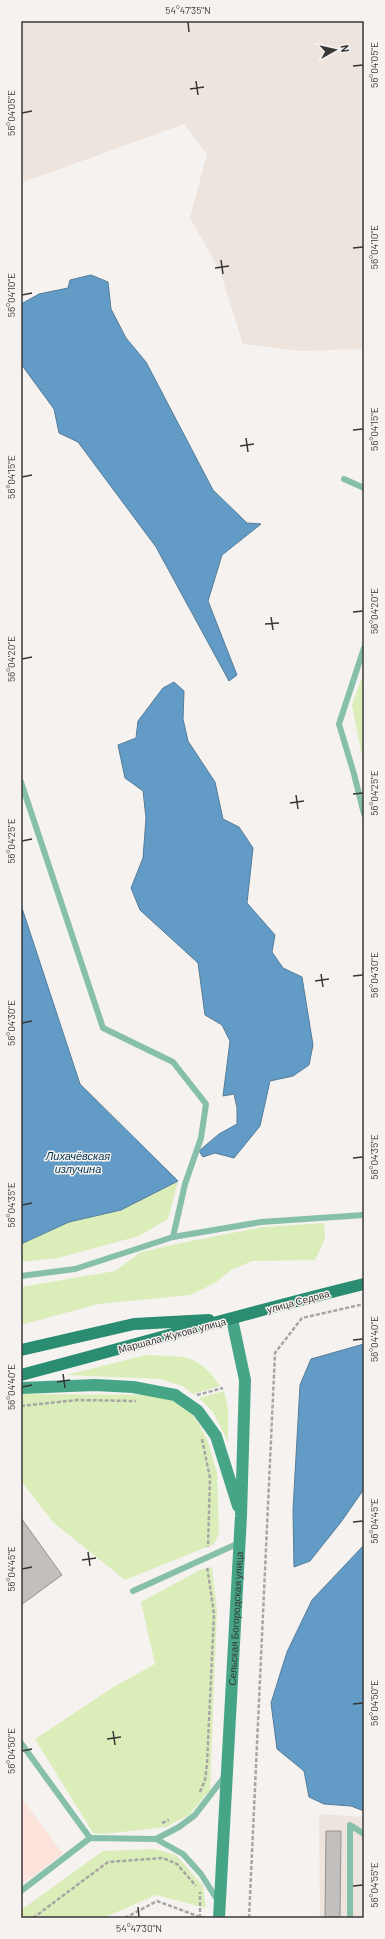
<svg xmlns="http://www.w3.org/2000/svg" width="385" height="1939" font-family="Barlow,sans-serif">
	<rect width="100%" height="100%" fill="#f5f2f0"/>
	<path fill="#fce3db" d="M 21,1797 L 63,1854 L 21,1885 Z"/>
	<g fill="#ede4de">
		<path d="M 21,21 L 364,21 L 364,349 L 302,351 L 243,344 L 220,271 L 190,218 L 207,154 L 184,124 L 21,183 Z"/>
		<path d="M 319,1814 L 364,1817 L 364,1918 L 320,1918 Z"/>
	</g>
	<g fill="#dbeeba">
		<path d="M 364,672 L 364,767 L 352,705 Z"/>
		<path d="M 178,1181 L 168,1219 L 139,1236 L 58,1258 L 21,1262 L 21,1244 L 69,1222 L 121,1210 Z"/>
		<path d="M 324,1223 L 325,1239 L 315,1260 L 252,1261 L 231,1270 L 215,1283 L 190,1295 L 98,1304 L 21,1325 L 21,1287 L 115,1271 L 141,1252 L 181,1243 L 263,1227 Z"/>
		<path d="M 146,1355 C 184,1357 197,1352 220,1386 L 193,1394 L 183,1386 L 160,1379 L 66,1375 Z"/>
		<path d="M 224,1391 L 228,1409 L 228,1442 L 213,1412 L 199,1398 Z"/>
		<path d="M 21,1394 L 160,1395 L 170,1399 L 193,1414 L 207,1439 L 217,1473 L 219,1533 L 214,1544 L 125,1580 L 54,1523 L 21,1481 Z"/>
		<path d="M 212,1567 L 217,1610 L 210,1790 L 189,1815 L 166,1827 L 104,1834 L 93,1833 L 35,1739 L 115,1686 L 155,1664 L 141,1602 L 200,1570 Z"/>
		<path d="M 155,1849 L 176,1855 L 203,1886 L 206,1908 L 156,1895 L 103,1918 L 21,1918 L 21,1910 L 103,1851 Z"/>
	</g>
	<g fill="#629bc5" stroke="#557d9a">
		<path d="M 91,275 L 108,282 L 111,309 L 126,338 L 146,362 L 213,490 L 247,523 L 261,524 L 222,555 L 208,601 L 237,675 L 229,681 L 156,547 L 78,442 L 59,433 L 54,409 L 21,364 L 21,304 L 39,294 L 68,288 L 70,280 Z"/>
		<path d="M 174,682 L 184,691 L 183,719 L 188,741 L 215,782 L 223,819 L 239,827 L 253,848 L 247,903 L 275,935 L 272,952 L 283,968 L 302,977 L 313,1045 L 309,1065 L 293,1076 L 270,1081 L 260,1126 L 234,1158 L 215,1153 L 203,1157 L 199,1151 L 219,1134 L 237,1124 L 237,1108 L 234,1094 L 223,1096 L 230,1041 L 222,1025 L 205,1015 L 198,963 L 140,910 L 131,888 L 143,858 L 146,818 L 143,791 L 125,778 L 118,745 L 136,738 L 138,721 L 163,688 Z"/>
		<path d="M 21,905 L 80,1084 L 178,1181 L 121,1210 L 69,1222 L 21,1244 Z"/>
		<path d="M 364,1344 L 364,1489 L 341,1522 L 310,1561 L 294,1567 L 293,1510 L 300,1385 L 311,1359 Z"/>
		<path d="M 364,1545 L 364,1811 L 351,1806 L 324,1804 L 309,1797 L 304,1771 L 277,1749 L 271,1703 L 287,1652 L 312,1600 Z"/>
	</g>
	<g fill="#c2bfbd" stroke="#94918f">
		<path d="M 21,1518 L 62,1575 L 21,1605 Z"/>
		<path d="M 326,1831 L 341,1831 L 340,1918 L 325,1918 Z"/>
	</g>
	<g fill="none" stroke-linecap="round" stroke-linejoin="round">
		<g stroke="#a8a6a5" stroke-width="2.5" stroke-dasharray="4 2" stroke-linecap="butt">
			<path d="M 197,1395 L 223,1388"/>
			<path d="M 21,1406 L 77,1400 L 136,1401"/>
			<path d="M 202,1439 L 210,1478 L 208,1547"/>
			<path d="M 200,1792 L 205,1780 L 207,1764 L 214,1614 L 207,1566"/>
			<path d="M 162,1823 L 169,1820"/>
			<path d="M 33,1918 L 108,1862 L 163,1858 L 177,1864 L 196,1886"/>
			<path d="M 125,1918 L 157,1901 L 200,1917 L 208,1918"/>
			<path d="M 200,1918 L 200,1892"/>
			<path d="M 249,1918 L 275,1353 L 302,1318 L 364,1304"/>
		</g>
		<g stroke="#86bfaa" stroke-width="6">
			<path d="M 344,479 L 364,488"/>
			<path d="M 364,648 L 339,724 L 354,774 L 364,814"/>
			<path d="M 21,782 L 103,1028 L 173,1062 L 206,1104 L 201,1138 L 185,1184 L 173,1237"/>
			<path d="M 21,1276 L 75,1269 L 173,1237 L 261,1222 L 364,1215"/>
			<path d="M 133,1591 L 239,1543"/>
			<path d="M 21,1743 L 90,1838"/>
			<path d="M 156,1839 L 183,1854 L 201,1874 L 218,1901"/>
			<path d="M 21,1891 L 90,1838 L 156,1839 L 179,1827 L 195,1815 L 225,1776"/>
			<path d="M 350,1918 L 350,1825 L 364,1834"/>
		</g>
		<g stroke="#46a587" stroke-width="12">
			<path d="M 21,1388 L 95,1385 L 133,1387 L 175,1395 L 198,1411 L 216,1436 L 238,1506"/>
			<path id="s1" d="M 219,1918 L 241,1516 L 245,1380 L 232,1319"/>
		</g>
		<g stroke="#2a8d71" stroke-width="12">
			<path d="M 21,1350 L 134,1324 L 209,1320"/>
			<path d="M 21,1375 C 135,1345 249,1312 364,1284"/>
		</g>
	</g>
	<path fill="none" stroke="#383737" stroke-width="1.5" d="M 188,22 L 189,32M 353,66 L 363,65M 196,81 L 198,95M 190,89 L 204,87M 22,113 L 32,111M 353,248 L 363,247M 221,260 L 223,274M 215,268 L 229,266M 22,295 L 32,293M 353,430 L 363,429M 246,438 L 248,452M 240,446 L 254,444M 22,477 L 32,475M 353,612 L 363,611M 271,617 L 273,630M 265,624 L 279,623M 22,659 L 32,657M 353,794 L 363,793M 296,795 L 298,809M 290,803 L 304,801M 22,841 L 32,839M 321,974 L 323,987M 353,976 L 363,975M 315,981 L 329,979M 22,1023 L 32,1021M 353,1158 L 363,1157M 22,1205 L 32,1203M 353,1340 L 363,1339M 63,1374 L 65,1388M 57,1382 L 70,1380M 22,1387 L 32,1385M 353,1522 L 363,1521M 88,1552 L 90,1566M 82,1560 L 96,1558M 22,1569 L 32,1567M 353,1704 L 363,1703M 113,1731 L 115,1745M 107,1739 L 121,1737M 22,1751 L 32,1749M 353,1886 L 363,1885M 138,1907 L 139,1917"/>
	<g text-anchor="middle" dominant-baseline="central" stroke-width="3" stroke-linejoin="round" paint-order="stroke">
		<g font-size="10" fill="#383737" stroke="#f5f2f0">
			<text transform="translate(298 1301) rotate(-15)">улица Седова</text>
			<text transform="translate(172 1335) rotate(-15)">Маршала Жукова улица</text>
			<text stroke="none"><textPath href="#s1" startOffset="300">Сельская Богородская улица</textPath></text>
		</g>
		<g font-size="11" font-style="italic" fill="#063653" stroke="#f5f2f0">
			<text x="78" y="1155">Лихачёвская<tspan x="78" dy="13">излучина</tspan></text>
		</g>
	</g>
	<rect width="385" height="1939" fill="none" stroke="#f5f2f0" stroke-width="44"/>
	<g transform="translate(335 50) rotate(82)" stroke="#f5f2f0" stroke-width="3" paint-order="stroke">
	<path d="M0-3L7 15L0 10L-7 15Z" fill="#383737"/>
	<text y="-6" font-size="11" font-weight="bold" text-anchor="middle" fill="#383737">N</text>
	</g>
	<rect x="22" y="22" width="341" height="1895" fill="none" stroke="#383737" stroke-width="1.5"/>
	<g font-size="10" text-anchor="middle" fill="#383737">
		<text x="188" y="14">54°47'35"N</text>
		<text transform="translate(374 65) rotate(-90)" y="4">56°04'05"E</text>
		<text transform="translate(11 113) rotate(-90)" y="4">56°04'05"E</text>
		<text transform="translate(374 247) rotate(-90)" y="4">56°04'10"E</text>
		<text transform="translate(11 295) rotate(-90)" y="4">56°04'10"E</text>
		<text transform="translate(374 429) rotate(-90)" y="4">56°04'15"E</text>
		<text transform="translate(11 477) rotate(-90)" y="4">56°04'15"E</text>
		<text transform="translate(374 611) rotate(-90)" y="4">56°04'20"E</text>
		<text transform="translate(11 659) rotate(-90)" y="4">56°04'20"E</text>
		<text transform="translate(374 793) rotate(-90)" y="4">56°04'25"E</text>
		<text transform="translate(11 841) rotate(-90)" y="4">56°04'25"E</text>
		<text transform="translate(374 975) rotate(-90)" y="4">56°04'30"E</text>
		<text transform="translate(11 1023) rotate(-90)" y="4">56°04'30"E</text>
		<text transform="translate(374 1157) rotate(-90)" y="4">56°04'35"E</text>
		<text transform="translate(11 1205) rotate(-90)" y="4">56°04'35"E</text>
		<text transform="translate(374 1339) rotate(-90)" y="4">56°04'40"E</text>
		<text transform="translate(11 1387) rotate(-90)" y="4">56°04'40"E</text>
		<text transform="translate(374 1521) rotate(-90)" y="4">56°04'45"E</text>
		<text transform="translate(11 1569) rotate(-90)" y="4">56°04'45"E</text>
		<text transform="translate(374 1703) rotate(-90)" y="4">56°04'50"E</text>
		<text transform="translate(11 1751) rotate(-90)" y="4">56°04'50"E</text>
		<text transform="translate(374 1885) rotate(-90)" y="4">56°04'55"E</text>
		<text x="139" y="1932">54°47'30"N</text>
	</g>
</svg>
